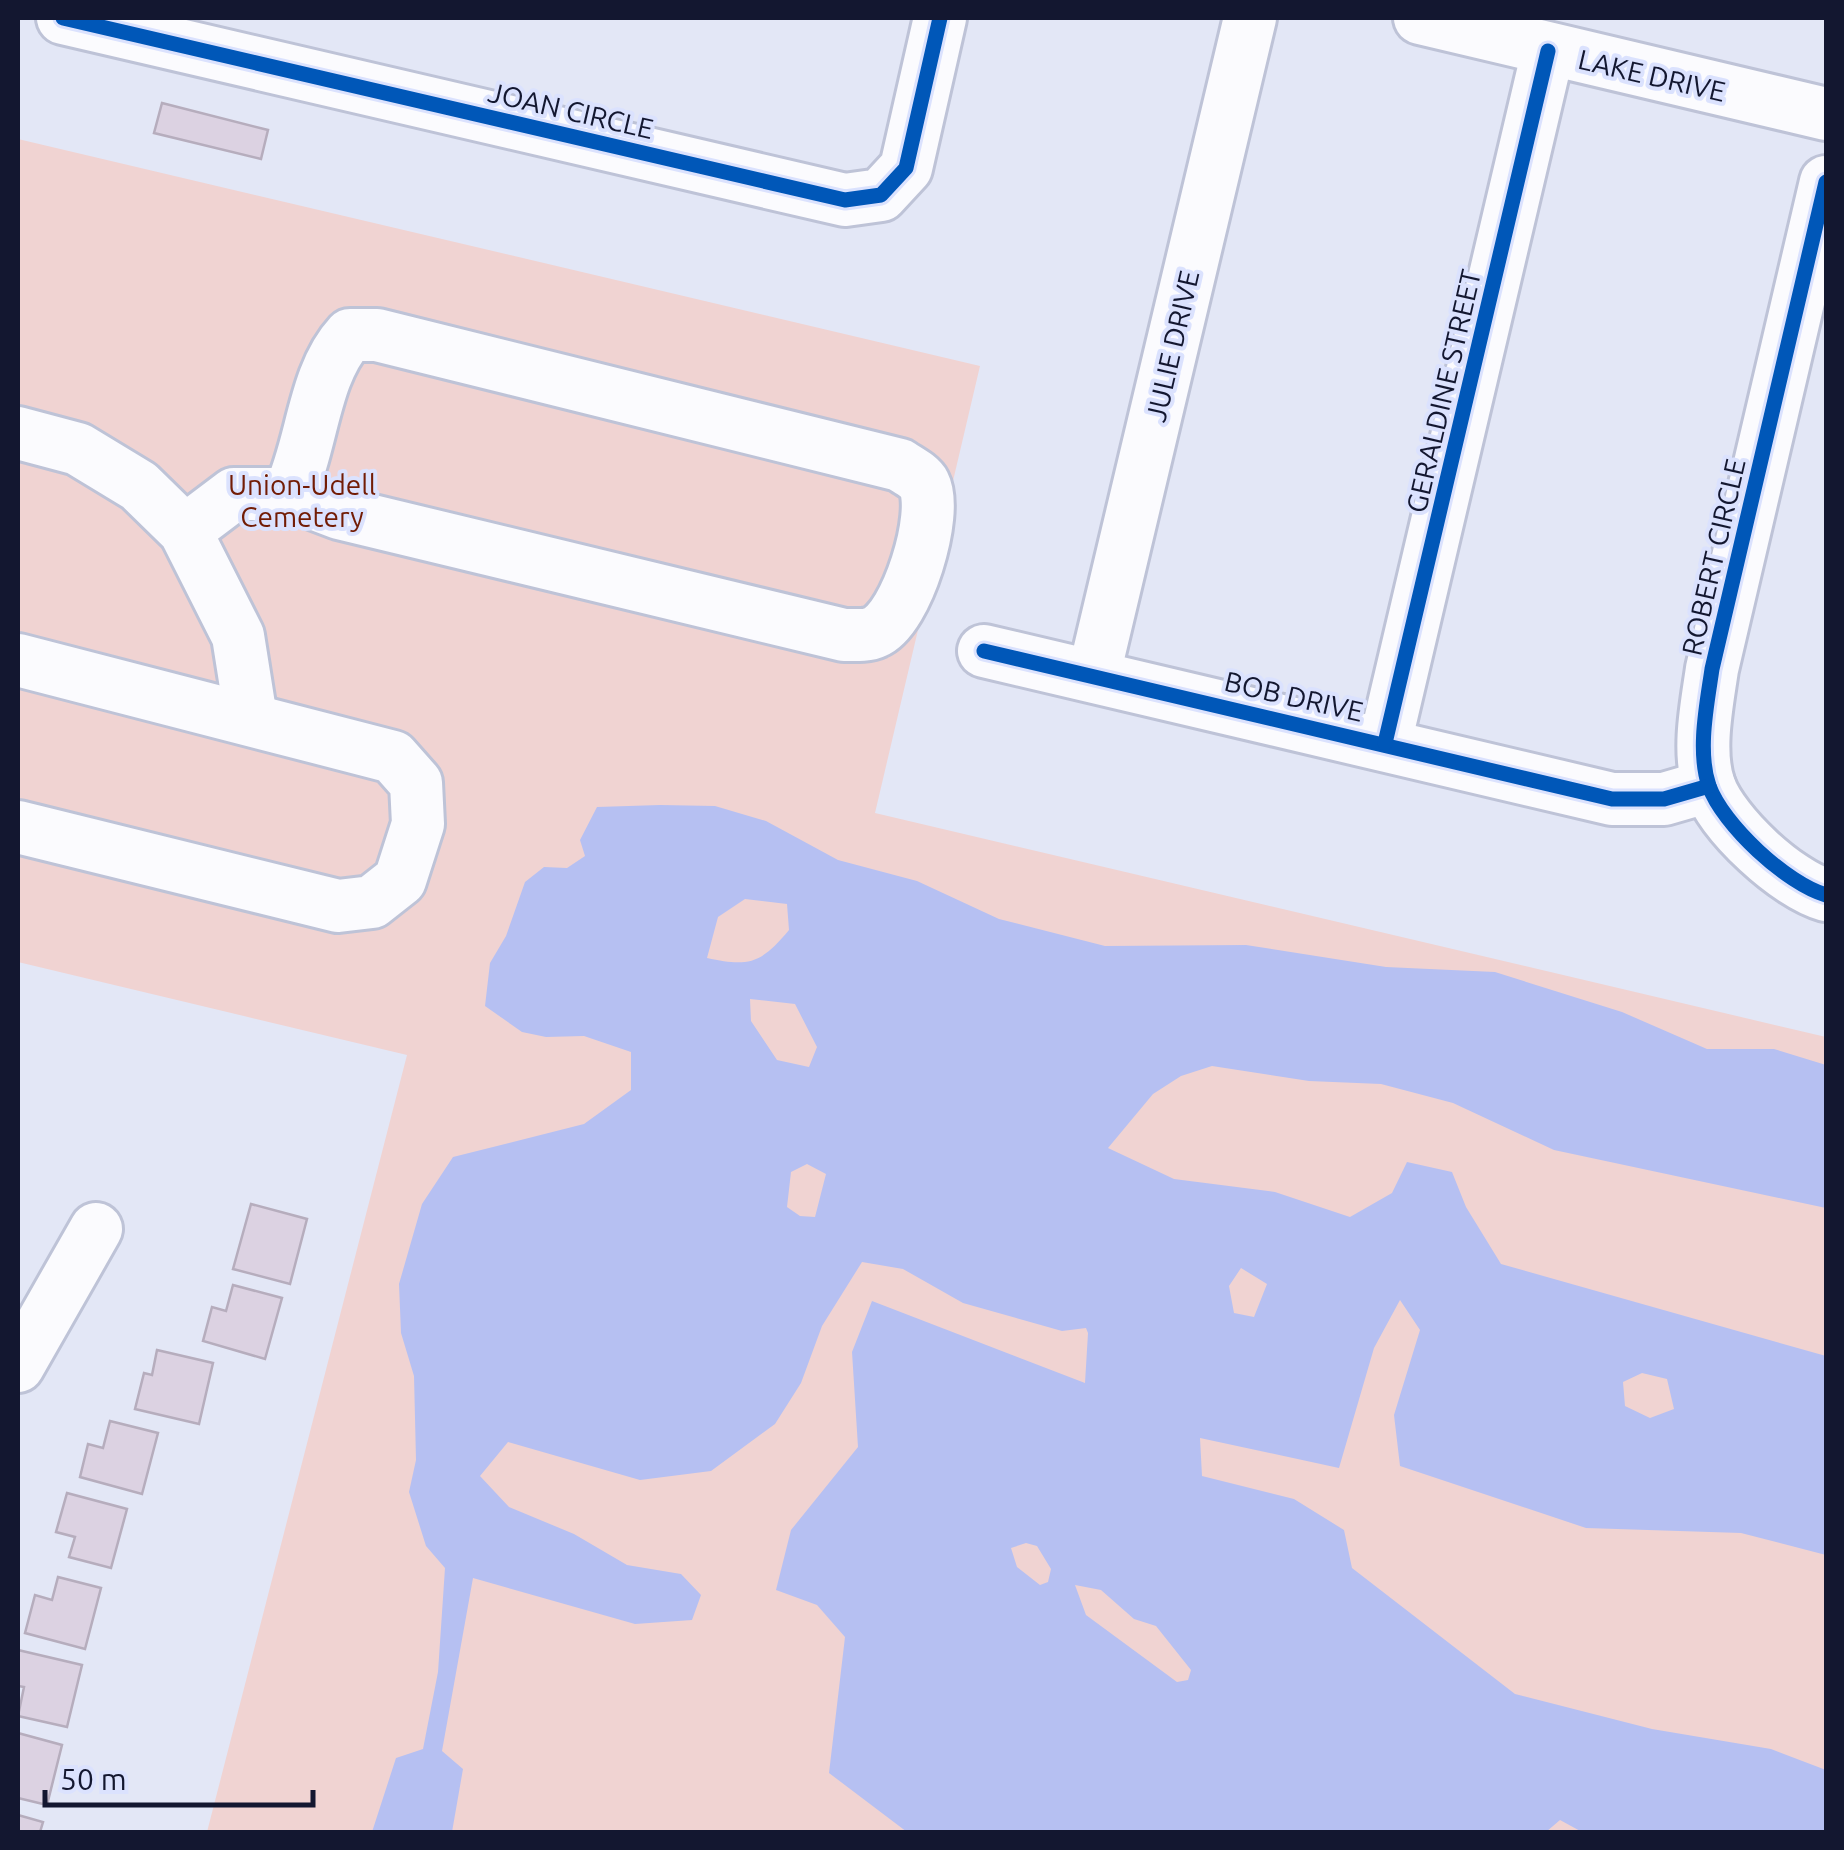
<svg xmlns="http://www.w3.org/2000/svg" width="1844" height="1850" font-family="Ubuntu,sans-serif">
	<rect width="100%" height="100%" fill="#e3e7f6"/>
	<path fill="#f0d3d2" d="M 18,139 L 980,366 L 875,813 L 1826,1037 L 1826,1832 L 207,1832 L 407,1055 L 18,962 Z"/>
	<path fill="#b6c0f2" fill-rule="evenodd" d="M 660,805 L 715,806 L 766,821 L 838,860 L 917,881 L 999,919 L 1105,946 L 1246,945 L 1386,967 L 1495,972 L 1622,1012 L 1707,1049 L 1774,1049 L 1826,1065 L 1826,1208 L 1554,1150 L 1453,1103 L 1381,1084 L 1309,1081 L 1212,1066 L 1181,1076 L 1153,1094 L 1108,1148 L 1174,1179 L 1275,1192 L 1350,1217 L 1392,1193 L 1407,1162 L 1452,1172 L 1466,1207 L 1501,1264 L 1826,1356 L 1826,1555 L 1741,1533 L 1586,1528 L 1400,1466 L 1394,1415 L 1420,1330 L 1400,1300 L 1374,1348 L 1339,1468 L 1200,1438 L 1202,1476 L 1294,1499 L 1344,1530 L 1352,1568 L 1515,1694 L 1652,1729 L 1771,1749 L 1826,1770 L 1826,1832 L 1582,1832 L 1560,1820 L 1546,1832 L 907,1832 L 829,1773 L 845,1637 L 817,1605 L 776,1590 L 791,1530 L 858,1447 L 852,1352 L 872,1301 L 1085,1383 L 1088,1333 L 1086,1328 L 1062,1331 L 963,1303 L 903,1269 L 862,1262 L 822,1326 L 801,1383 L 775,1424 L 711,1471 L 640,1480 L 508,1442 L 480,1476 L 509,1507 L 574,1534 L 627,1565 L 681,1574 L 701,1595 L 692,1620 L 635,1624 L 473,1578 L 442,1751 L 463,1769 L 452,1832 L 372,1832 L 396,1758 L 423,1749 L 438,1672 L 445,1568 L 426,1546 L 409,1492 L 416,1460 L 414,1376 L 401,1333 L 399,1284 L 422,1204 L 453,1157 L 584,1124 L 631,1090 L 631,1052 L 584,1036 L 546,1037 L 522,1032 L 485,1006 L 490,963 L 506,936 L 525,882 L 544,867 L 567,868 L 585,856 L 580,840 L 597,807 ZM 745,899 L 787,904 L 789,930 C 761,964 748,967 707,958 L 718,917 ZM 750,999 L 795,1004 L 817,1047 L 809,1067 L 777,1060 L 751,1021 ZM 807,1164 L 826,1174 L 815,1217 L 800,1216 L 787,1207 L 791,1172 ZM 1241,1268 L 1267,1284 L 1254,1317 L 1234,1313 L 1229,1286 ZM 1642,1373 L 1667,1379 L 1674,1409 L 1650,1418 L 1625,1406 L 1623,1382 ZM 1026,1543 L 1037,1546 L 1051,1569 L 1048,1582 L 1040,1585 L 1017,1567 L 1011,1548 ZM 1075,1585 L 1101,1590 L 1134,1619 L 1156,1626 L 1191,1670 L 1188,1680 L 1177,1682 L 1086,1615 Z"/>
	<g fill="#dcd2e2" stroke="#b6adbd" stroke-width="2.5">
		<path d="M 162,103 L 268,130 L 261,159 L 154,133 Z"/>
		<path d="M 251,1204 L 307,1219 L 290,1284 L 233,1269 Z"/>
		<path d="M 233,1285 L 282,1298 L 265,1359 L 203,1341 L 212,1307 L 226,1311 Z"/>
		<path d="M 157,1350 L 213,1363 L 199,1424 L 135,1409 L 144,1373 L 152,1375 Z"/>
		<path d="M 110,1421 L 158,1433 L 142,1494 L 80,1477 L 88,1444 L 103,1448 Z"/>
		<path d="M 67,1493 L 127,1509 L 111,1568 L 69,1557 L 75,1537 L 56,1532 Z"/>
		<path d="M 58,1577 L 101,1588 L 85,1649 L 25,1633 L 35,1595 L 52,1600 Z"/>
		<path d="M 18,1650 L 82,1665 L 67,1727 L 18,1716 L 24,1687 L 18,1686 Z"/>
		<path d="M 18,1733 L 62,1745 L 47,1805 L 18,1798 Z"/>
		<path d="M 18,1815 L 43,1822 L 40,1832 L 18,1832 Z"/>
	</g>
	<g fill="none" stroke-linecap="round" stroke-linejoin="round">
		<g stroke="#bec3d7" stroke-width="58">
			<g id="minor">
				<path d="M 63,18 L 845,200 L 881,195 L 906,168 L 940,18"/>
				<path d="M 1420,18 L 1826,114"/>
				<path d="M 1826,182 L 1712,669 C 1707,704 1697,751 1709,786 C 1723,825 1787,884 1826,895"/>
				<path d="M 18,433 L 78,449 L 139,486 L 185,531 L 238,636 L 251,718"/>
				<path d="M 185,531 L 234,494 L 289,494 L 339,513 L 844,635 C 853,635 867,636 875,632 C 907,619 939,513 924,484 C 920,476 907,470 900,465 L 377,335 L 350,335 C 313,375 313,444 289,494"/>
				<path d="M 984,651 L 1612,799 L 1664,799 L 1709,786"/>
				<path d="M 18,660 L 393,757 L 416,783 L 418,824 L 400,880 L 372,902 L 338,906 L 18,827"/>
				<path d="M 1094,674 L 1250,18"/>
				<path d="M 1385,743 L 1548,51"/>
				<path d="M 18,1366 L 96,1229"/>
			</g>
		</g>
		<use href="#minor" stroke="#fbfbfe" stroke-width="52"/>
		<g stroke="#dbe2fe" stroke-width="21">
			<g id="cycleway">
				<path d="M 63,18 L 845,200 L 881,195 L 906,168 L 940,18"/>
				<path d="M 1826,182 L 1712,669 C 1707,704 1697,751 1709,786 C 1723,825 1787,884 1826,895"/>
				<path d="M 984,651 L 1612,799 L 1664,799 L 1709,786"/>
				<path d="M 1385,743 L 1548,51"/>
			</g>
		</g>
		<use href="#cycleway" stroke="#0057b8" stroke-width="15"/>
	</g>
	<g text-anchor="middle" dominant-baseline="central" stroke-width="8" stroke-linejoin="round" paint-order="stroke">
		<g font-size="28" fill="#131730" stroke="#dbe2fe">
			<text transform="translate(1652 75) rotate(13)">LAKE DRIVE</text>
			<text transform="translate(571 110) rotate(13)">JOAN CIRCLE</text>
			<text transform="translate(1172 346) rotate(-77)">JULIE DRIVE</text>
			<text transform="translate(1443 391) rotate(-77)">GERALDINE STREET</text>
			<text transform="translate(1713 557) rotate(-77)">ROBERT CIRCLE</text>
			<text transform="translate(1294 696) rotate(13)">BOB DRIVE</text>
		</g>
		<g font-size="28" fill="#721c05" stroke="#dbe2fe">
			<text x="302" y="484">Union-Udell<tspan x="302" dy="32">Cemetery</tspan></text>
		</g>
	</g>
	<rect width="1844" height="1850" fill="none" stroke="#131730" stroke-width="40"/>
	<path d="M45 1790v15h268v-15" fill="none" stroke="#131730" stroke-width="5"/>
	<text x="60" y="1790" font-size="30" fill="#131730" stroke="#dbe2fe" stroke-width="8" paint-order="stroke">50 m</text>
</svg>
